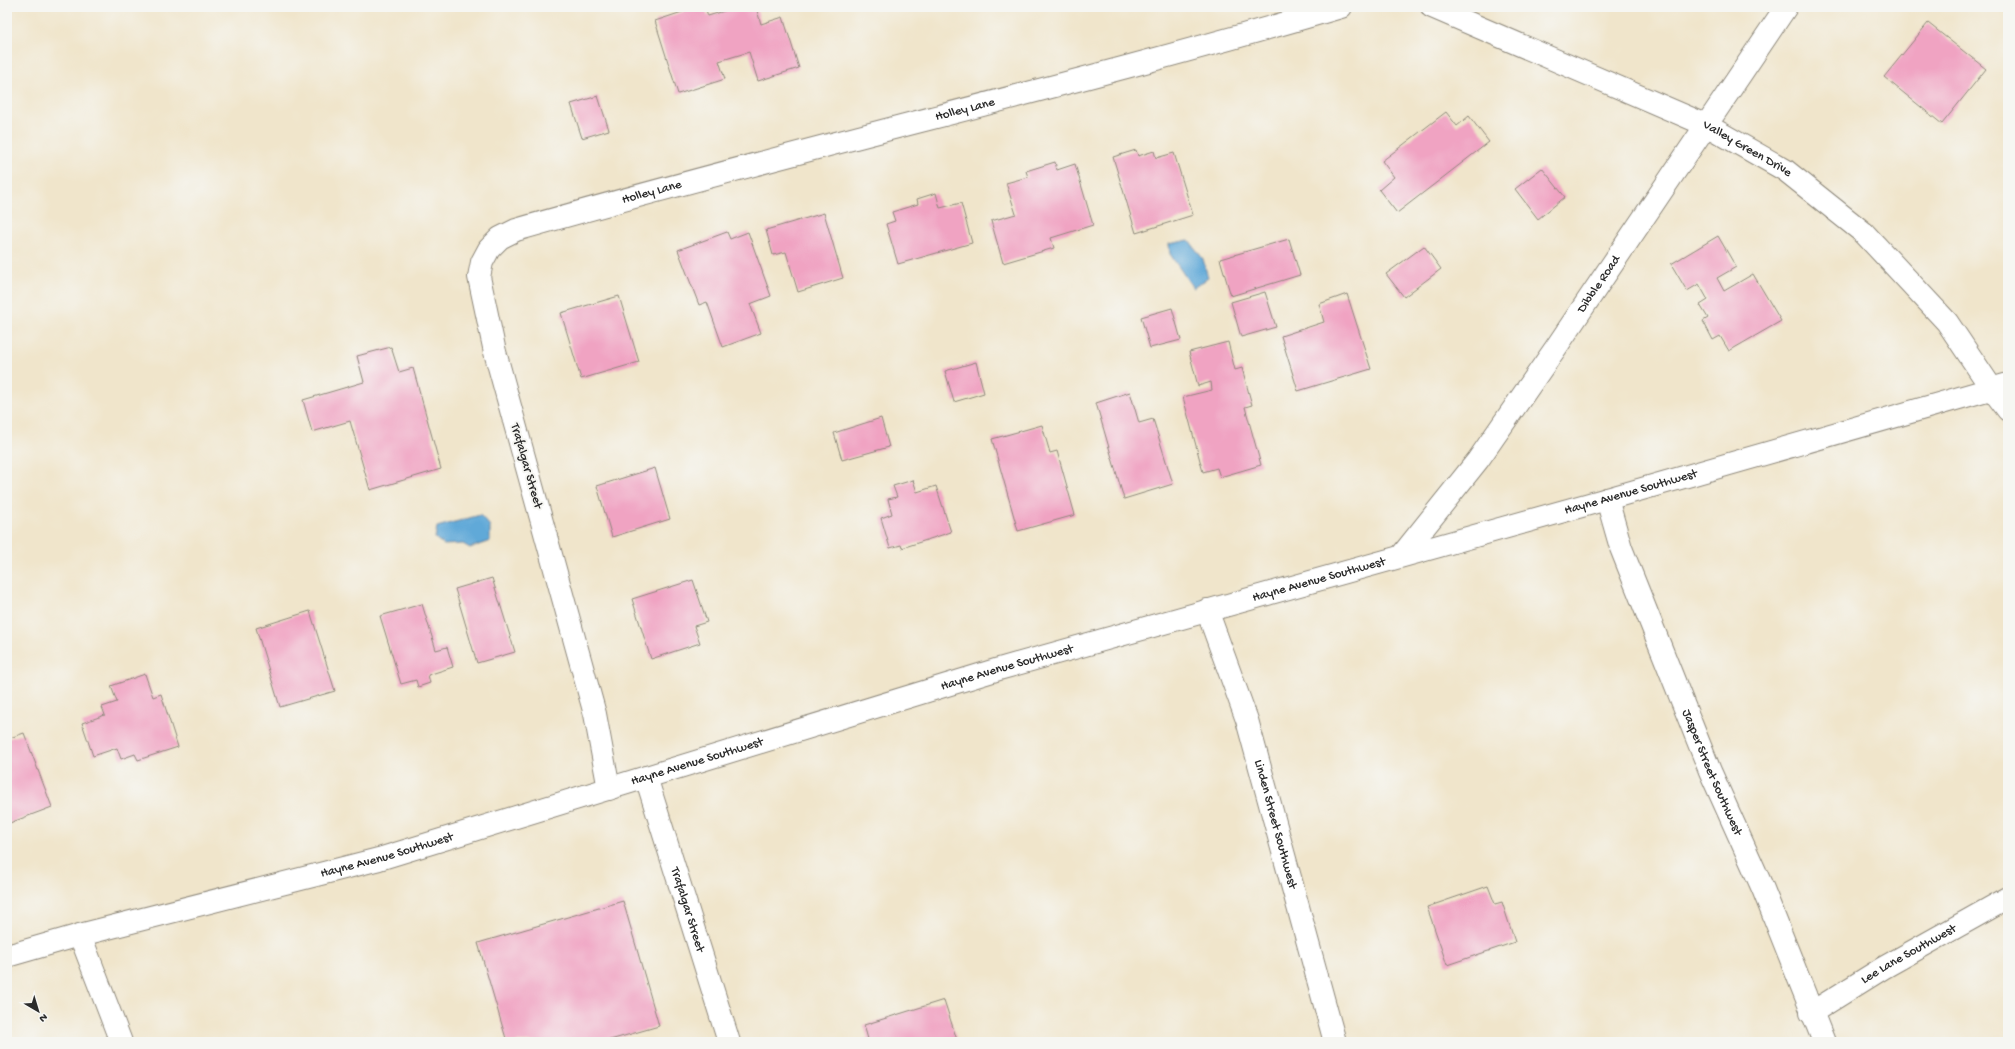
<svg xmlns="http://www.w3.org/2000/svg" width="2015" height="1049" font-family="'Gochi Hand',sans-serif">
	<rect width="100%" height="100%" fill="#f6f6f2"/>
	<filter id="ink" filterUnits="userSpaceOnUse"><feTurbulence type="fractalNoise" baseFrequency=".025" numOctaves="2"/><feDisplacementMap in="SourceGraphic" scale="8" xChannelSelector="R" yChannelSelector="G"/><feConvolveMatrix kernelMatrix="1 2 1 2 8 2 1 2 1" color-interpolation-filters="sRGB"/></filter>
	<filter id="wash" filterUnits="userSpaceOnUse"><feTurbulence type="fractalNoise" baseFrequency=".012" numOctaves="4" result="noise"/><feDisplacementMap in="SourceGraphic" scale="16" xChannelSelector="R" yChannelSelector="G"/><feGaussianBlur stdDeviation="0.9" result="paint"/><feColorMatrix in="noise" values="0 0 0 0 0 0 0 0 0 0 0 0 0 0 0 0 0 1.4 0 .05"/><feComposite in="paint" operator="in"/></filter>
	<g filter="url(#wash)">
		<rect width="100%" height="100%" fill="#f0e5cb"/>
		<g fill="#61a9d8" stroke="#466a82">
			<path d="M 1189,240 L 1203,259 L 1208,278 L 1193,288 L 1170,254 L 1169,244 Z"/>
			<path d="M 480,515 L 490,526 L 490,541 L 470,548 L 463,544 L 444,545 L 435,538 L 437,527 Z"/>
		</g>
		<g id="blocks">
			<g fill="#f0a3c2">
				<path d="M 697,7 L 705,7 L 708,16 L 737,7 L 756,7 L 761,24 L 783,17 L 799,68 L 758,81 L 749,52 L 719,61 L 725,79 L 678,94 L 655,21 Z"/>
				<path d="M 1928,23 L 1986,69 L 1942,124 L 1884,77 Z"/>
				<path d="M 598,96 L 609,130 L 582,138 L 571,104 Z"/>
				<path d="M 1446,112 L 1457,126 L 1469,116 L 1489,142 L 1397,213 L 1379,190 L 1394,177 L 1382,161 Z"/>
				<path d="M 1136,150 L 1138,156 L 1154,151 L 1156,158 L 1174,153 L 1193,215 L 1136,233 L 1113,157 Z"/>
				<path d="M 1055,162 L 1057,170 L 1075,164 L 1093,225 L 1051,238 L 1054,248 L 1003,263 L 991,221 L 1016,214 L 1006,183 L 1028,177 L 1026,171 Z"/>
				<path d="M 1542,168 L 1565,197 L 1538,219 L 1515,189 Z"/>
				<path d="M 936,193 L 940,208 L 961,203 L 972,243 L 898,264 L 886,224 L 895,221 L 892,212 L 918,204 L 917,199 Z"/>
				<path d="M 824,213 L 843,278 L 798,292 L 786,252 L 773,255 L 766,230 Z"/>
				<path d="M 727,232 L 730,239 L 748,232 L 771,296 L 750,304 L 761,333 L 723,347 L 707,302 L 699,305 L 678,250 Z"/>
				<path d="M 1718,236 L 1736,267 L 1717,278 L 1724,291 L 1753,274 L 1781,321 L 1729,351 L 1720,336 L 1713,340 L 1703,321 L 1708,318 L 1700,305 L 1708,300 L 1699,284 L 1687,291 L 1671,264 Z"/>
				<path d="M 1289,239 L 1300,275 L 1231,296 L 1220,259 Z"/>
				<path d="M 1424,246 L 1441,269 L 1404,297 L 1386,274 Z"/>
				<path d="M 1265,292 L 1276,327 L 1241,337 L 1231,302 Z"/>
				<path d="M 1347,294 L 1371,369 L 1298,391 L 1281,336 L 1324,322 L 1319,304 Z"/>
				<path d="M 619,296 L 639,362 L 581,379 L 561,313 Z"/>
				<path d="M 1172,308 L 1181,340 L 1150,348 L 1141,317 Z"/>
				<path d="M 1228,342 L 1235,370 L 1242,368 L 1252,405 L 1245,407 L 1261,465 L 1220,477 L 1217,468 L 1203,472 L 1183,397 L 1212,390 L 1211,382 L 1198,386 L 1189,352 Z"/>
				<path d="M 391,347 L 399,372 L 413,368 L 441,469 L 370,490 L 350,421 L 312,432 L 303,400 L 364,382 L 357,356 Z"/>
				<path d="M 976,362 L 984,393 L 954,402 L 945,371 Z"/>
				<path d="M 1130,392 L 1139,423 L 1153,419 L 1173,484 L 1124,499 L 1096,403 Z"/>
				<path d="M 881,418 L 889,447 L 842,460 L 834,433 Z"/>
				<path d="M 1042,425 L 1050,453 L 1057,451 L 1075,515 L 1018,531 L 992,439 Z"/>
				<path d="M 655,468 L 670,519 L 612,537 L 597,486 Z"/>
				<path d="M 913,480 L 917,492 L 936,486 L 951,532 L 902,548 L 901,545 L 890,548 L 881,518 L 892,514 L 888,499 L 897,497 L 893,486 Z"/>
				<path d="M 492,578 L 515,652 L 477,663 L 455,589 Z"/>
				<path d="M 693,580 L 707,622 L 694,626 L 700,643 L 651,659 L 632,599 Z"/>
				<path d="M 422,604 L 436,650 L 447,647 L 453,667 L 428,675 L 430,683 L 418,687 L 416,680 L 401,684 L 380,616 Z"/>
				<path d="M 310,611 L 335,691 L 280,707 L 256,628 Z"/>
				<path d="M 145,674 L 153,697 L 161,694 L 178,747 L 138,760 L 135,754 L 121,759 L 117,748 L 93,756 L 82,723 L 105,715 L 102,707 L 117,702 L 111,686 Z"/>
				<path d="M 24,733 L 52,807 L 7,824 L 7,739 Z"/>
				<path d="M 1488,886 L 1495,904 L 1502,902 L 1515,942 L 1447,965 L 1427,907 Z"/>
				<path d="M 623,901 L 659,1026 L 603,1042 L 507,1042 L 478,943 Z"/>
				<path d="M 944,1000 L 957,1040 L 949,1042 L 860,1042 L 868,1039 L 864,1025 Z"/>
			</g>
		</g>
	</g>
	<g filter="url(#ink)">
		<use href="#blocks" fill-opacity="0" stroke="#8e887b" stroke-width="1"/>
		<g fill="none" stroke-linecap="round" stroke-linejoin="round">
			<g stroke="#8e887b" stroke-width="24">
				<g id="minor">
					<path id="s1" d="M 1432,7 L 1706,125 L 1785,170 L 1864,233 L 1947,322 L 1992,389 L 2008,410"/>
					<path id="s2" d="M 1607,499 L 1621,548 L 1710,771 L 1763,889 L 1824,1042"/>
					<path id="s3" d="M 1402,555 L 1478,460 L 1555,349 L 1786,7"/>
					<path id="s4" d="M 1207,610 L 1247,720 L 1335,1042"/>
					<path id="s5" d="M 646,777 L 729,1042"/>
					<path id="s6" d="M 609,789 L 595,714 L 495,352 L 479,277 L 482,262 L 489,249 L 500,238 L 516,230 C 790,151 1068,87 1341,7"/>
					<path id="s7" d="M 7,956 L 80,935 L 379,859 L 999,669 L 1607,499 L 2008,384"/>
					<path id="s8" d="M 1811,1013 L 1883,968 L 2008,898"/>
				</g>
			</g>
			<g stroke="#8e887b" stroke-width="24">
				<path id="tertiary" d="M 80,935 L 121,1042"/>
			</g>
			<use href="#minor" stroke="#fff" stroke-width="22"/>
			<use href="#tertiary" stroke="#fff" stroke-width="22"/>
		</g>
	</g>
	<g text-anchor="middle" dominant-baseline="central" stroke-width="4" stroke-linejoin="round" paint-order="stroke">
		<g font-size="13" fill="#2b2b2b" stroke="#f6f6f2">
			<text stroke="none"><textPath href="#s6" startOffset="1057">Holley Lane</textPath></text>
			<text stroke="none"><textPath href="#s1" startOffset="346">Valley Green Drive</textPath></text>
			<text stroke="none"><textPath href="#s6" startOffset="733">Holley Lane</textPath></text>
			<text stroke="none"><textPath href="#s3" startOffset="335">Dibble Road</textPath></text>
			<text transform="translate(526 466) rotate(74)">Trafalgar Street</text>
			<text stroke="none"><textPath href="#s7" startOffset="1689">Hayne Avenue Southwest</textPath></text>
			<text stroke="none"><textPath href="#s7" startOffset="1365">Hayne Avenue Southwest</textPath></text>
			<text stroke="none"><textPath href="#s7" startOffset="1041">Hayne Avenue Southwest</textPath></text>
			<text stroke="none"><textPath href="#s7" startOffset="717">Hayne Avenue Southwest</textPath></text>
			<text stroke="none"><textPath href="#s2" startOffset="293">Jasper Street Southwest</textPath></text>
			<text stroke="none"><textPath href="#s4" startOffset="225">Linden Street Southwest</textPath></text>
			<text stroke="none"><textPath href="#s7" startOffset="393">Hayne Avenue Southwest</textPath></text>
			<text stroke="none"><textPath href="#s5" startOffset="139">Trafalgar Street</textPath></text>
			<text stroke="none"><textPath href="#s8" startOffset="114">Lee Lane Southwest</textPath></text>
		</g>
	</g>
	<rect width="2015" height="1049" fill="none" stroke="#f6f6f2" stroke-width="24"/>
	<g transform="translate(38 1011) rotate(142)" stroke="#f6f6f2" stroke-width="3" paint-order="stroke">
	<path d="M0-3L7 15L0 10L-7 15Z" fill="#2b2b2b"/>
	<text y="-6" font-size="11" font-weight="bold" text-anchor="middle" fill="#2b2b2b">N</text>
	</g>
</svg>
